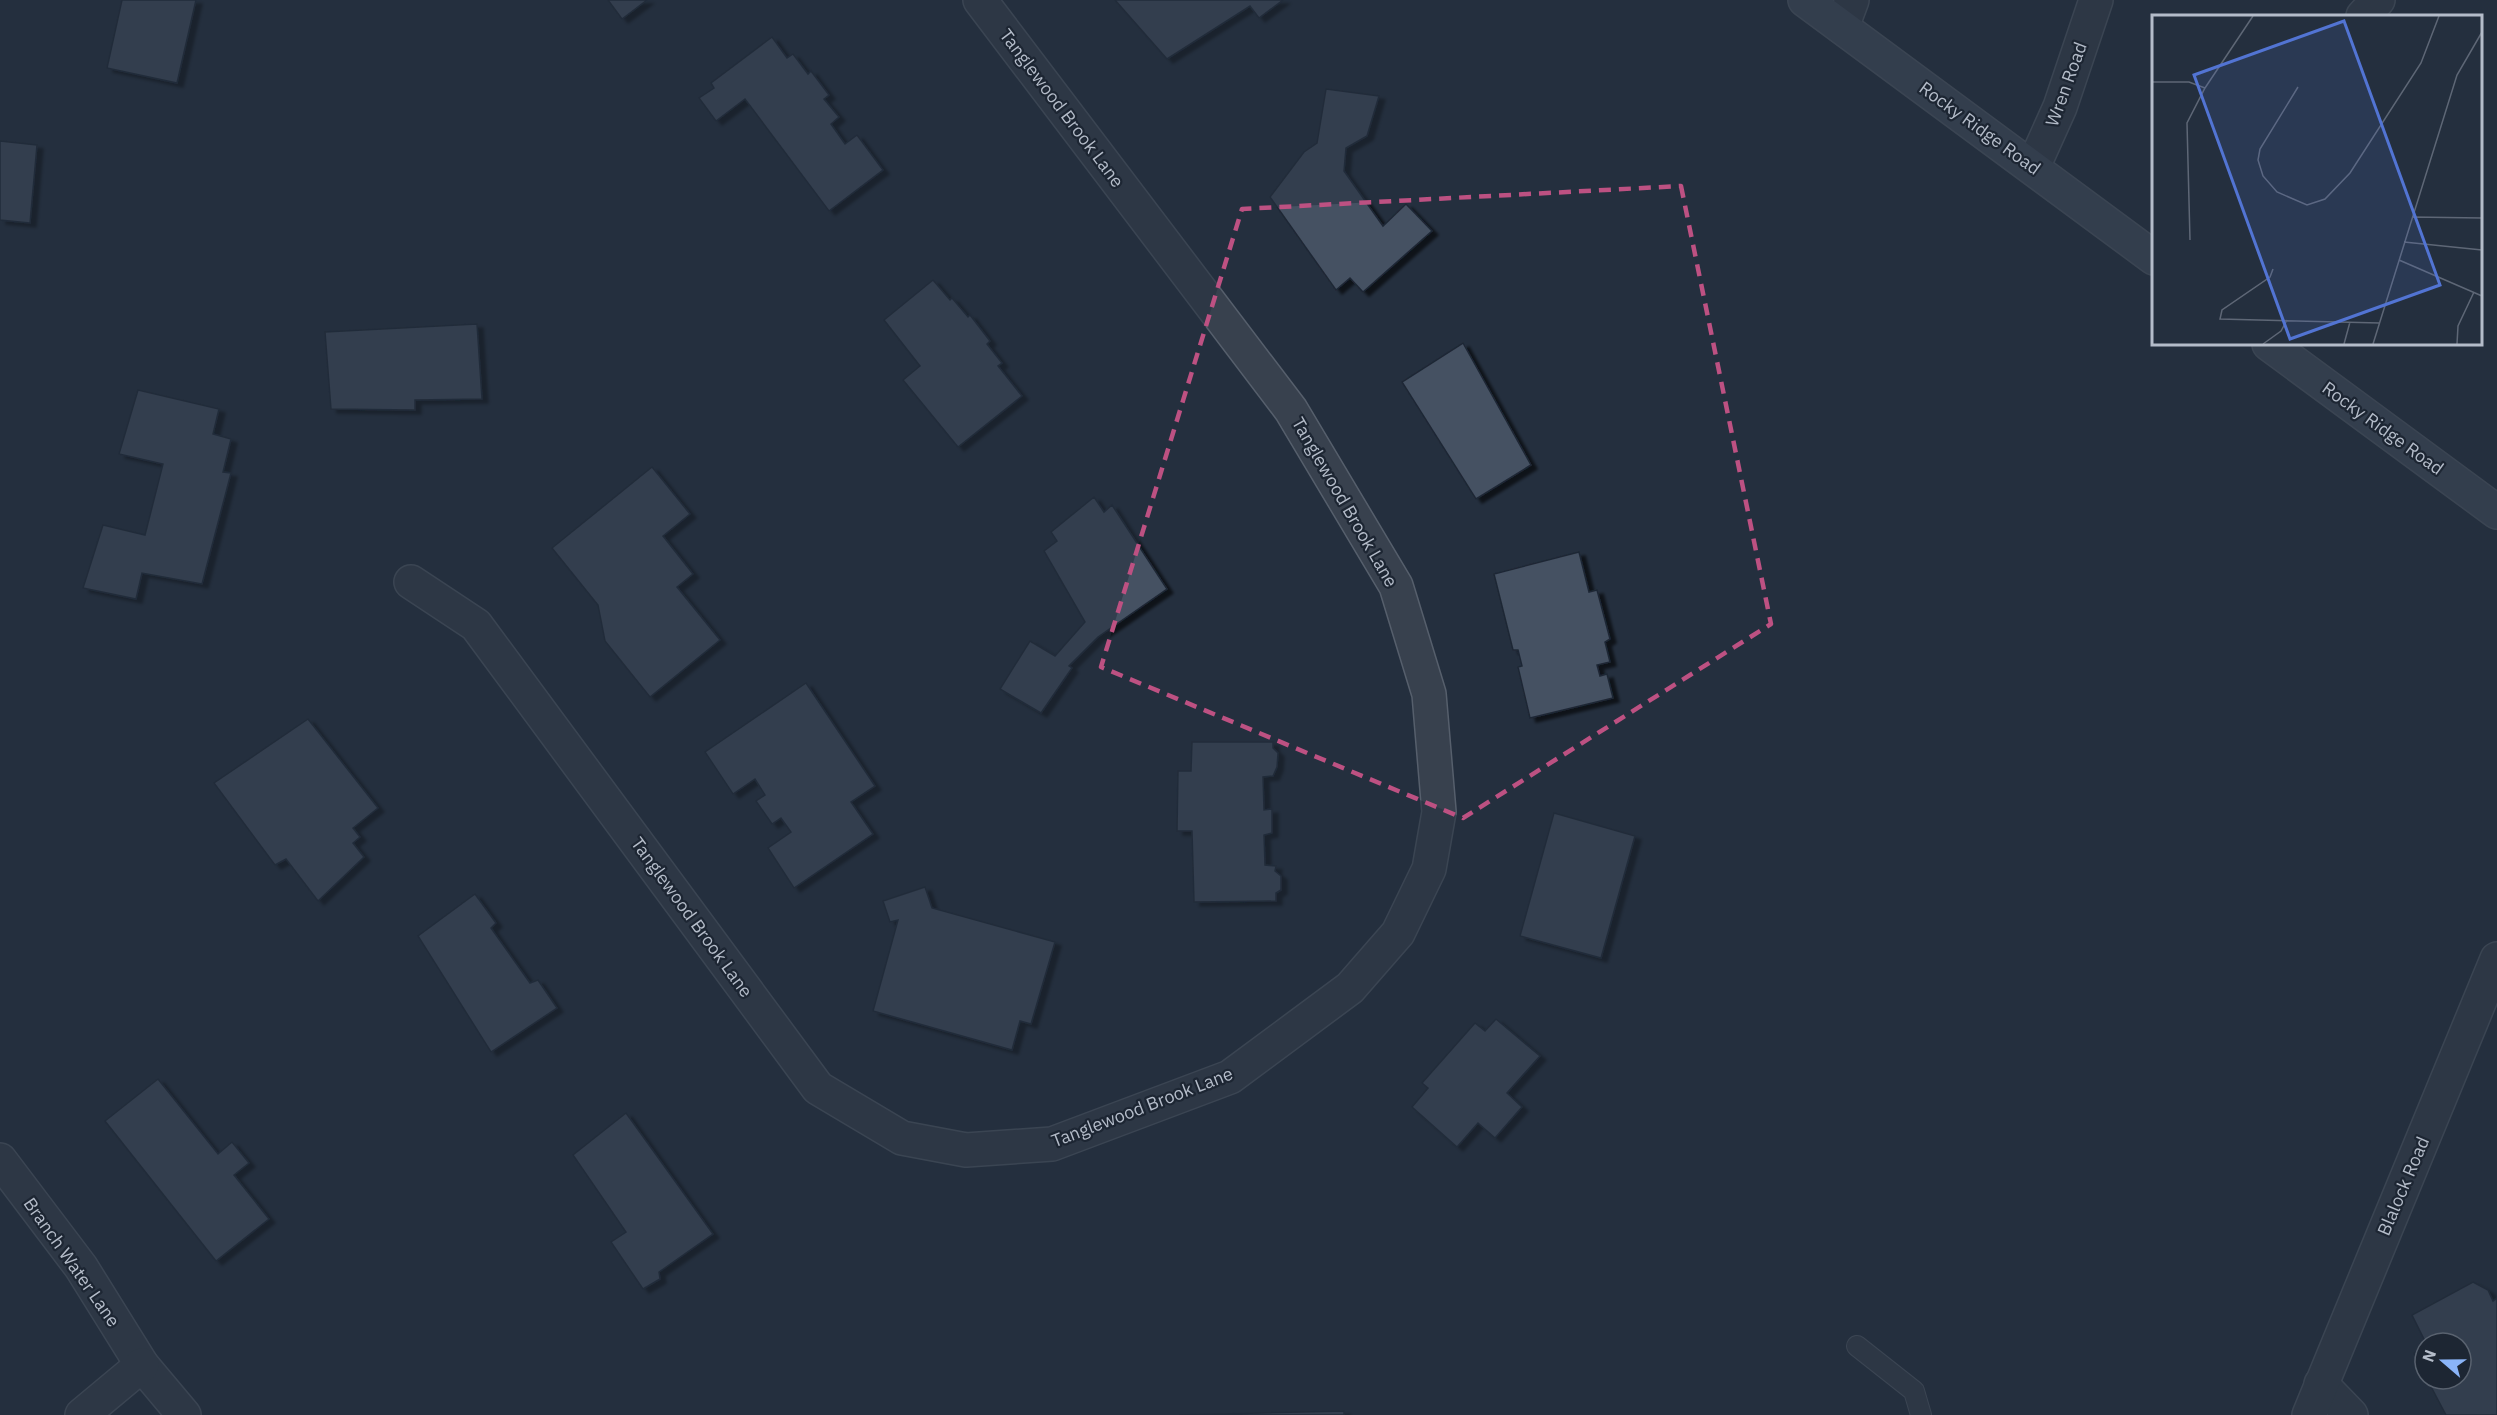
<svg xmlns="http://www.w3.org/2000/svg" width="2497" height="1415" font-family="'IBM Plex Sans',sans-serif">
	<defs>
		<filter id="shadow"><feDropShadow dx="6" dy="4" stdDeviation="1.5" flood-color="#0009"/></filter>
	</defs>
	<rect width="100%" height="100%" fill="#242f3e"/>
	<g fill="#455162" stroke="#1f2835" stroke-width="1.5" filter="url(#shadow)">
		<path d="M 122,0 L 196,0 L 177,83 L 107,68 Z"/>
		<path d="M 608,0 L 647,0 L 622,19 Z"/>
		<path d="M 1115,0 L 1283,0 L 1259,18 L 1250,6 L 1167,59 Z"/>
		<path d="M 772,37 L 787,58 L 793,54 L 808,74 L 811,71 L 829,95 L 824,99 L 839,117 L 831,124 L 845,144 L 857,135 L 883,170 L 829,211 L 745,99 L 716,121 L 699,98 L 714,88 L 711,83 Z"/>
		<path d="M 1326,89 L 1379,96 L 1367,136 L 1346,148 L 1344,171 L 1383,226 L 1406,204 L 1432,231 L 1363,292 L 1350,278 L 1336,290 L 1270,197 L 1304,152 L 1317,143 Z"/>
		<path d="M 0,141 L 37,145 L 30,223 L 0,220 Z"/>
		<path d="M 933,280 L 950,300 L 952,298 L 968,317 L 970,315 L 990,341 L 987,344 L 1002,363 L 998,366 L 1022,396 L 958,447 L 903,380 L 920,366 L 884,320 Z"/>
		<path d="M 477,324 L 482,399 L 415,400 L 415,410 L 331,409 L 325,332 Z"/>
		<path d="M 1463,343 L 1531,465 L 1476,499 L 1402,382 Z"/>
		<path d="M 138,390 L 219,409 L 213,434 L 231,439 L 223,472 L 231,473 L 202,584 L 142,573 L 136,599 L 83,588 L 103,525 L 145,535 L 163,464 L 119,454 Z"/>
		<path d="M 652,467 L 690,514 L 663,536 L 693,574 L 677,587 L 720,640 L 650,697 L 605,641 L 598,605 L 552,548 Z"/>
		<path d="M 1094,497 L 1104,512 L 1112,505 L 1167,589 L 1098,637 L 1069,666 L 1072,668 L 1041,713 L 1000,689 L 1030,641 L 1055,656 L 1085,622 L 1044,551 L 1057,541 L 1051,532 Z"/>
		<path d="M 1579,552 L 1589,592 L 1597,590 L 1610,639 L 1605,642 L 1610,662 L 1597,665 L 1600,676 L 1607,674 L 1613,698 L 1530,718 L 1518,667 L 1522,666 L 1518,650 L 1513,650 L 1494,574 Z"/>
		<path d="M 806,683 L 875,786 L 851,802 L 873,834 L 794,888 L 768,848 L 791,832 L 781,818 L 772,824 L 756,801 L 765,795 L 755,779 L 733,794 L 705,752 Z"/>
		<path d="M 308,719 L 378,808 L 353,828 L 360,837 L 353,843 L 364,857 L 318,901 L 286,859 L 275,865 L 214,783 Z"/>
		<path d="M 1192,742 L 1273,742 L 1273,748 L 1278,753 L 1277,767 L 1273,776 L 1263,777 L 1264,810 L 1272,809 L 1272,833 L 1264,835 L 1265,865 L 1276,866 L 1275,871 L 1281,876 L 1281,890 L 1276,893 L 1276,901 L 1194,902 L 1192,831 L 1177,831 L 1178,771 L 1191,771 Z"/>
		<path d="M 1554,813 L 1635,836 L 1601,958 L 1520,936 Z"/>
		<path d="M 925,887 L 932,908 L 1055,942 L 1031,1024 L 1020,1021 L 1012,1050 L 873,1011 L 898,920 L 890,922 L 883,901 Z"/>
		<path d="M 475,894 L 496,923 L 491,928 L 530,983 L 538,980 L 557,1008 L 491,1052 L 418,936 Z"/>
		<path d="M 1496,1019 L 1540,1056 L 1507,1093 L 1522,1107 L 1495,1138 L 1478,1123 L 1457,1147 L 1412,1107 L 1428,1088 L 1422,1083 L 1475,1023 L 1485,1031 Z"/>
		<path d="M 158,1079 L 218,1154 L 232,1142 L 249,1163 L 234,1175 L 269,1219 L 216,1261 L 105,1121 Z"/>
		<path d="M 626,1113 L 713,1234 L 659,1272 L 660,1279 L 643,1289 L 611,1242 L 626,1232 L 573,1155 Z"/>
		<path d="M 2473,1282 L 2488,1290 L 2493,1301 L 2497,1298 L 2497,1415 L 2446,1415 L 2427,1379 L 2461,1379 L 2461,1343 L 2426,1343 L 2412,1315 Z"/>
		<path d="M 2425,1347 L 2425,1375 L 2414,1353 Z"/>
		<path d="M 1344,1411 L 1344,1415 L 1179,1415 Z"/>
	</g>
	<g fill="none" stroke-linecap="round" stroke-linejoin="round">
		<g stroke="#565f6c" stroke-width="22">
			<path id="lane" d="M 1857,1346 L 1914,1391 L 1921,1415"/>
		</g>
		<g stroke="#565f6c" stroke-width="36">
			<g id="street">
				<path d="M 2363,16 L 2378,0"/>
				<path d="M 1842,27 L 1852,0"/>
				<path d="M 2033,167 L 2060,107 L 2096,0"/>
				<path d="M 411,582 L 476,625 L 818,1088 L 902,1138 L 966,1150 L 1052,1144 L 1230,1077 L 1350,988 L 1398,933 L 1429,869 L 1439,812 L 1429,694 L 1396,586 L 1291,410 L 980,0"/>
				<path d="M 0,1160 L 81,1267 L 142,1365 L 184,1415"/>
				<path d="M 2321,1384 L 2351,1415"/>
				<path d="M 82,1415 L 142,1365"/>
				<path d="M 2309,1415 L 2497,959"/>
			</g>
		</g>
		<g stroke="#565f6c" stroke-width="36">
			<g id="secondary">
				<path d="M 1805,0 L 2154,258"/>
				<path d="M 2269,344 L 2497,512"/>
			</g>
		</g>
		<use href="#lane" stroke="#38414e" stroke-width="20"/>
		<use href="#street" stroke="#38414e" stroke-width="33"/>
		<use href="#secondary" stroke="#465061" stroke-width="33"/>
	</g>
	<path d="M0 0H2497V1415H0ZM 1681,186 L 1771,624 L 1463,818 L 1101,667 L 1242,209 Z" fill="#242f3e" fill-opacity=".55" fill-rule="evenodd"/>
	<path fill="none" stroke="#bd5182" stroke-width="4.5" stroke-dasharray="12 8" stroke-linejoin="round" d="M 1681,186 L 1771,624 L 1463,818 L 1101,667 L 1242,209 Z"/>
	<g text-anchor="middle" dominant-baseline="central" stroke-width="4.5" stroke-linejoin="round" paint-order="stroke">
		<g font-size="18" fill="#b4bcc9" stroke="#1d2633">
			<text transform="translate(2066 84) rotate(-70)">Wren Road</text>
			<text transform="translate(1062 108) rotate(53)">Tanglewood Brook Lane</text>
			<text transform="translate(1980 128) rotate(36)">Rocky Ridge Road</text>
			<text transform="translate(2383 428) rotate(36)">Rocky Ridge Road</text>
			<text transform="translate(1345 502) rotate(60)">Tanglewood Brook Lane</text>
			<text transform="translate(692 917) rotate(54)">Tanglewood Brook Lane</text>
			<text transform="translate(1142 1107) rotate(-21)">Tanglewood Brook Lane</text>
			<text transform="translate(2403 1186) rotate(-67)">Blalock Road</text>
			<text transform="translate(72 1262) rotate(55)">Branch Water Lane</text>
		</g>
	</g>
	<g transform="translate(2152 15)">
		<rect width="330" height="330" fill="#242f3e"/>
		<path fill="none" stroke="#5e6776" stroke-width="1.5" d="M 0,67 L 37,67 L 53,73M 146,72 L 108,134 L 106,145 L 111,161 L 125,177 L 155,190 L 173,184 L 198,158 L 269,48 L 287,1M 260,202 L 330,203M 38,225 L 35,108 L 53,73 L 101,1M 252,227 L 330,235M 247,245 L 330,281M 121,254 L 118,262 L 70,295 L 68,304 L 228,308M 111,329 L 129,316 L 135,305M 192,329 L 198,307M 221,329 L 305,60 L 330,17M 305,329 L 306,311 L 322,277"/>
		<path fill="#5274d3" fill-opacity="0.15" stroke="#5274d3" stroke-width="3" d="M 192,6 L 288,270 L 138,324 L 42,60 Z"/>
		<rect width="330" height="330" fill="none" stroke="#b4bcc9" stroke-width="3"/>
	</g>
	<g transform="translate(2443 1361) rotate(290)"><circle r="28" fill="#1d2633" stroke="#59626f" stroke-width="1.5"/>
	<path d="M0-4.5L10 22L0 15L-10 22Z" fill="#8ab4f8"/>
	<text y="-9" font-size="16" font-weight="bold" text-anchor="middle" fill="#b4bcc9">N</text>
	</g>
</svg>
